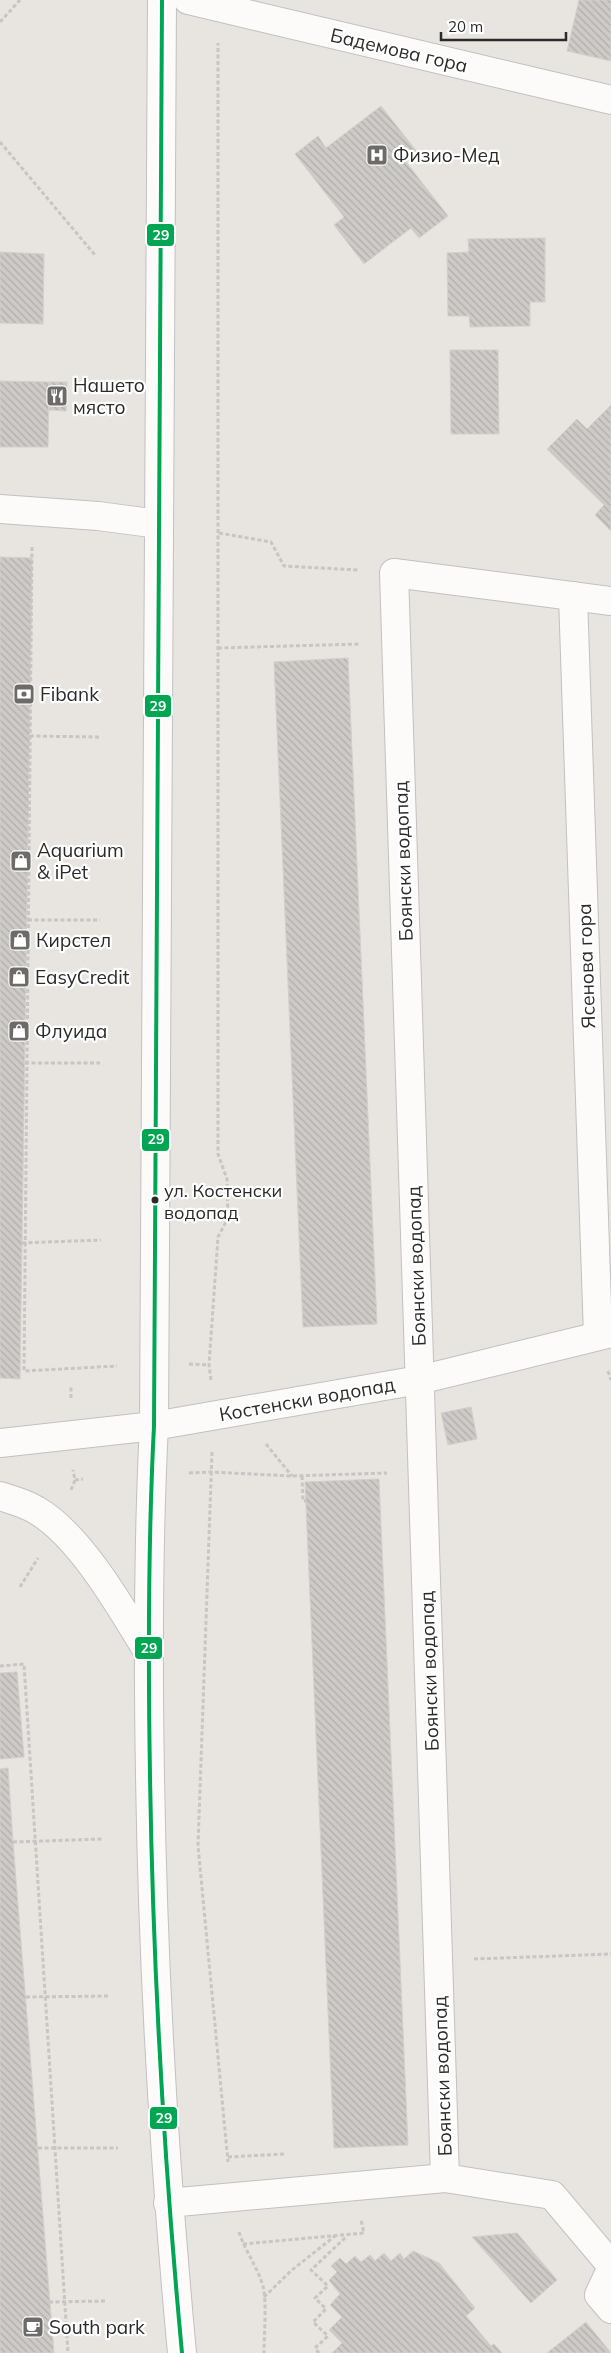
<svg xmlns="http://www.w3.org/2000/svg" width="611" height="2353" font-family="Mulish,sans-serif">
	<defs>
		<pattern id="building-back-hatch" width="6" height="6" patternUnits="userSpaceOnUse" patternTransform="scale(1.25)"><rect width="6" height="6" fill="#cdcac7"/><path d="M-1 5l2 2M0 0l6 6M5-1l2 2" fill="none" stroke="#b0aeab"/></pattern>
	</defs>
	<rect width="100%" height="100%" fill="#e8e4e0"/>
	<g fill="url(#building-back-hatch)" stroke="#d3d0cc">
		<path d="M 579,0 L 611,0 L 611,61 L 567,51 Z"/>
		<path d="M 381,106 L 418,153 L 406,162 L 448,216 L 419,238 L 411,228 L 364,264 L 334,225 L 344,217 L 295,154 L 318,136 L 326,148 Z"/>
		<path d="M 545,238 L 545,302 L 530,302 L 530,326 L 470,327 L 469,316 L 448,316 L 447,253 L 469,252 L 468,239 Z"/>
		<path d="M 0,252 L 44,254 L 43,324 L 0,323 Z"/>
		<path d="M 450,350 L 498,350 L 499,434 L 451,434 Z"/>
		<path d="M 0,381 L 49,382 L 48,447 L 0,447 Z"/>
		<path d="M 49,382 L 67,382 L 66,411 L 49,410 Z"/>
		<path d="M 611,405 L 611,531 L 595,515 L 604,505 L 547,449 L 577,419 L 587,429 Z"/>
		<path d="M 0,557 L 32,558 L 20,1379 L 0,1378 Z"/>
		<path d="M 348,658 L 377,1324 L 303,1327 L 274,662 Z"/>
		<path d="M 471,1407 L 477,1439 L 448,1445 L 441,1413 Z"/>
		<path d="M 379,1479 L 408,2145 L 334,2148 L 305,1482 Z"/>
		<path d="M 17,1672 L 24,1757 L 0,1759 L 0,1673 Z"/>
		<path d="M 8,1768 L 13,1842 L 54,2353 L 0,2353 L 0,1769 Z"/>
		<path d="M 517,2233 L 557,2280 L 531,2303 L 472,2237 Z"/>
		<path d="M 413,2251 L 439,2263 L 475,2308 L 466,2316 L 491,2346 L 494,2344 L 502,2353 L 332,2353 L 342,2343 L 329,2330 L 342,2317 L 330,2305 L 340,2294 L 329,2280 L 337,2272 L 331,2266 L 340,2258 L 346,2264 L 355,2256 L 361,2262 L 370,2255 L 375,2261 L 384,2253 L 391,2261 L 400,2253 L 404,2259 Z"/>
		<path d="M 586,2322 L 611,2353 L 547,2353 Z"/>
	</g>
	<g fill="none" stroke-linecap="round" stroke-linejoin="round">
		<g stroke="#c2c0c1" stroke-width="30">
			<g id="minor">
				<path d="M 162,0 L 154,1426 C 148,1542 148,1659 150,1776 C 153,1969 164,2161 182,2353"/>
				<path d="M 188,0 L 611,100"/>
				<path d="M 0,509 L 98,516 L 159,524"/>
				<path d="M 573,596 L 598,1336"/>
				<path d="M 0,1443 L 154,1426 L 419,1380 L 611,1333"/>
				<path d="M 0,1496 C 12,1500 25,1503 36,1510 C 80,1535 122,1609 148,1652"/>
				<path d="M 445,2178 L 394,573 L 611,601"/>
				<path d="M 168,2203 L 445,2178 L 552,2195 L 611,2265"/>
				<path d="M 611,2269 L 599,2295 L 611,2309"/>
			</g>
		</g>
		<g stroke="#c6c6c5" stroke-width="3" stroke-dasharray="4 2.5" stroke-linecap="butt">
			<path d="M 0,22 L 20,0"/>
			<path d="M 0,142 L 95,255"/>
			<path d="M 219,533 L 271,542 L 284,566 L 358,570"/>
			<path d="M 32,547 L 24,1371 L 117,1366"/>
			<path d="M 218,648 L 360,644"/>
			<path d="M 30,736 L 99,737"/>
			<path d="M 28,920 L 100,920"/>
			<path d="M 25,1063 L 100,1063"/>
			<path d="M 22,1243 L 101,1240"/>
			<path d="M 189,1364 L 209,1365"/>
			<path d="M 608,1371 L 611,1380"/>
			<path d="M 211,1380 L 209,1365 L 218,1237 L 228,1218 L 227,1179 L 218,1154 L 218,43"/>
			<path d="M 71,1398 L 71,1387"/>
			<path d="M 266,1444 L 292,1476"/>
			<path d="M 212,1452 L 198,1846 L 228,2162"/>
			<path d="M 189,1473 L 210,1472 L 292,1476 L 387,1473"/>
			<path d="M 302,1476 L 303,1501 L 306,1501"/>
			<path d="M 75,1480 L 83,1479"/>
			<path d="M 71,1490 L 75,1480 L 73,1470"/>
			<path d="M 20,1587 L 38,1558"/>
			<path d="M 0,1666 L 24,1664 L 68,2353"/>
			<path d="M 13,1842 L 102,1839"/>
			<path d="M 474,1959 L 611,1954"/>
			<path d="M 26,1997 L 110,1996"/>
			<path d="M 38,2148 L 118,2148"/>
			<path d="M 228,2157 L 284,2154"/>
			<path d="M 239,2232 C 245,2251 257,2266 263,2286 C 267,2302 264,2335 264,2353"/>
			<path d="M 243,2244 L 364,2233 L 361,2220"/>
			<path d="M 264,2297 L 292,2270 L 335,2236"/>
			<path d="M 49,2302 L 107,2301"/>
			<path d="M 319,2353 L 315,2348 L 328,2336 L 313,2322 L 326,2309 L 315,2298 L 328,2286 L 311,2270 L 347,2236"/>
		</g>
		<use href="#minor" stroke="#fcfbfa" stroke-width="28"/>
		<g stroke="#fff" stroke-width="8">
			<path id="bus-1" d="M 162,0 L 154,1426 C 148,1542 148,1659 150,1776 C 153,1969 164,2161 182,2353"/>
		</g>
		<use href="#bus-1" stroke="#00a651" stroke-width="4"/>
	</g>
	<defs>
		<g id="hospital-square" transform="scale(1.125)"><rect x="-9" y="-9" width="18" height="18" rx="4" fill="#6c6b6a" stroke="#fff"/><path d="M-5-5h3v3.5h4V-5h3V5h-3V1.5h-4V5h-3Z" fill="#fff"/></g>
		<g id="restaurant-square" transform="scale(1.125)"><rect x="-9" y="-9" width="18" height="18" rx="4" fill="#6c6b6a" stroke="#fff"/><path d="M-5-6h1v4h1v-4h1v4h1v-4h1v5L-1.5 .5V6h-2V.5L-5-1ZM5-6V6H3V1.5H1.5Q1.5-4 5-6Z" fill="#fff"/></g>
		<g id="bank-square" transform="scale(1.125)"><rect x="-9" y="-9" width="18" height="18" rx="4" fill="#6c6b6a" stroke="#fff"/><path d="M-6-4H6V4H-6ZM0-2.3a2.3 2.3 0 1 0 0 4.6a2.3 2.3 0 1 0 0-4.6Z" fill="#fff"/></g>
		<g id="shop-square" transform="scale(1.125)"><rect x="-9" y="-9" width="18" height="18" rx="4" fill="#6c6b6a" stroke="#fff"/><path d="M-5-2.5h2.3a2.7 3.5 0 0 1 5.4 0H5L5.5 6h-11ZM-1.5-2.5h3a1.5 2.3 0 0 0-3 0Z" fill="#fff"/></g>
		<g id="cafe-square" transform="scale(1.125)"><rect x="-9" y="-9" width="18" height="18" rx="4" fill="#6c6b6a" stroke="#fff"/><path d="M-5.5-4.5H6V0H3Q3 3.5 0 3.5H-2.5Q-5.5 3.5-5.5 0ZM3-3.2v2h1.7v-2ZM-6 4.5H4V6H-6Z" fill="#fff"/></g>
	</defs>
	<g fill-rule="evenodd">
		<use href="#hospital-square" x="377" y="155"/>
		<use href="#restaurant-square" x="57" y="396"/>
		<use href="#bank-square" x="24" y="694"/>
		<use href="#shop-square" x="21" y="861"/>
		<use href="#shop-square" x="20" y="940"/>
		<use href="#shop-square" x="19" y="977"/>
		<use href="#shop-square" x="19" y="1031"/>
		<use href="#cafe-square" x="33" y="2327"/>
	</g>
	<circle fill="#2a2a2a" stroke="#fff" stroke-width="2" cx="155" cy="1200" r="4.5"/>
	<g text-anchor="middle" dominant-baseline="central" stroke-width="4.5" stroke-linejoin="round" paint-order="stroke">
		<g font-size="18" fill="#2a2a2a" stroke="#fff" text-anchor="start">
			<text x="164" y="1190">ул. Костенски<tspan x="164" dy="22">водопад</tspan></text>
		</g>
		<g font-size="19" fill="#2a2a2a" stroke="#fff">
			<text transform="translate(399 50) rotate(13)">Бадемова гора</text>
			<text transform="translate(403 861) rotate(-92)">Боянски водопад</text>
			<text transform="translate(586 966) rotate(-92)">Ясенова гора</text>
			<text transform="translate(416 1266) rotate(-92)">Боянски водопад</text>
			<text transform="translate(307 1399) rotate(-10)">Костенски водопад</text>
			<text transform="translate(429 1671) rotate(-92)">Боянски водопад</text>
			<text transform="translate(442 2076) rotate(-92)">Боянски водопад</text>
		</g>
		<g font-size="19" fill="#2a2a2a" stroke="#fff" text-anchor="start">
			<text x="393" y="155">Физио-Мед</text>
			<text x="73" y="385">Нашето<tspan x="73" dy="22">място</tspan></text>
			<text x="40" y="694">Fibank</text>
			<text x="37" y="850">Aquarium<tspan x="37" dy="22">&amp; iPet</tspan></text>
			<text x="36" y="940">Кирстел</text>
			<text x="35" y="977">EasyCredit</text>
			<text x="35" y="1031">Флуида</text>
			<text x="49" y="2327">South park</text>
		</g>
	</g>
	<g stroke="#fff" stroke-width="2">
		<rect x="146" y="223" width="29" height="24" rx="5" fill="#00a651"/>
		<rect x="144" y="694" width="28" height="24" rx="5" fill="#00a651"/>
		<rect x="141" y="1128" width="29" height="24" rx="5" fill="#00a651"/>
		<rect x="134" y="1636" width="29" height="24" rx="5" fill="#00a651"/>
		<rect x="149" y="2106" width="29" height="24" rx="5" fill="#00a651"/>
	</g>
	<g font-size="14" text-anchor="middle" font-weight="bold" fill="#fff">
		<text x="161" y="240">29</text>
		<text x="158" y="711">29</text>
		<text x="156" y="1144">29</text>
		<text x="149" y="1653">29</text>
		<text x="164" y="2123">29</text>
	</g>
	<path d="M441 32v8h125v-8" fill="none" stroke="#2a2a2a" stroke-width="2.5"/>
	<text x="448" y="32" font-size="15" fill="#2a2a2a" stroke="#ffffff" stroke-width="4" paint-order="stroke">20 m</text>
</svg>
